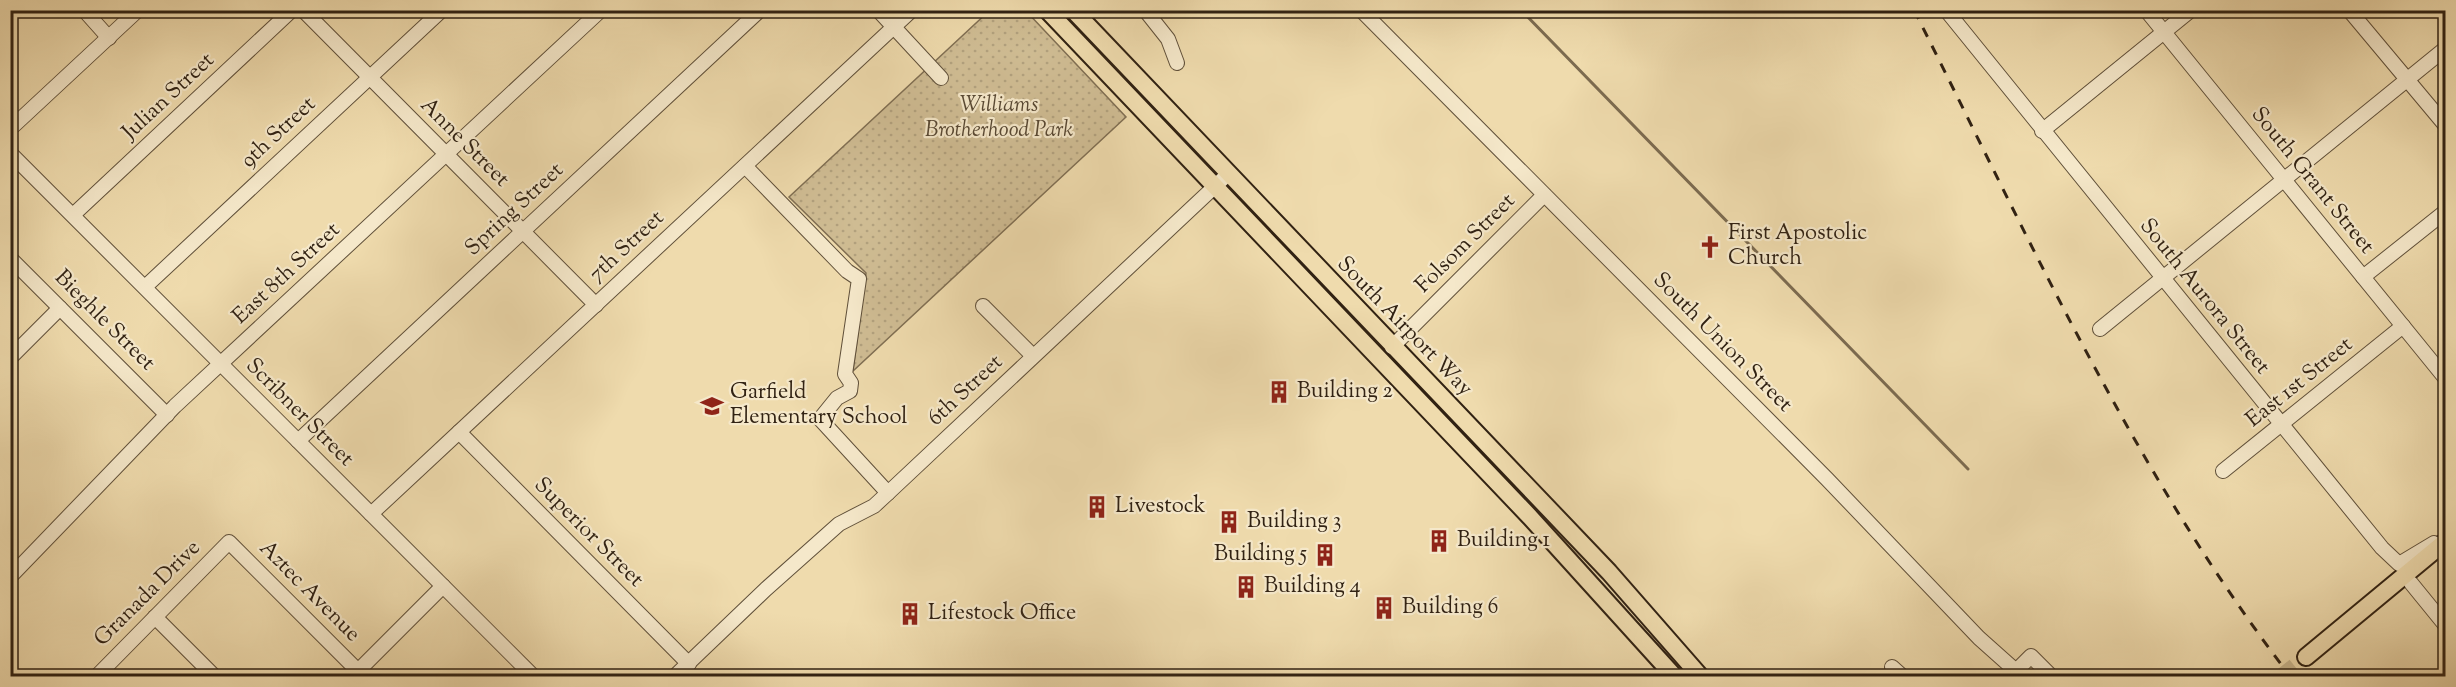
<svg xmlns="http://www.w3.org/2000/svg" width="2456" height="687" font-family="'Sorts Mill Goudy',serif">
	<defs>
		<pattern id="park-dots" width="8" height="8" patternUnits="userSpaceOnUse" patternTransform="scale(1.5)"><rect width="8" height="8" fill="#cfbc93"/><path d="M2 2h.1M6 6h.1" fill="none" stroke="#b2a17e" stroke-width="1.8" stroke-linecap="round"/></pattern>
	</defs>
	<rect width="100%" height="100%" fill="#efdbad"/>
	<filter id="stains"><feTurbulence type="fractalNoise" baseFrequency=".00333" numOctaves="4"/><feColorMatrix values="0 0 0 0 .2 0 0 0 0 .09 0 0 0 0 .02 0 0 0 .5 -.17"/></filter>
	<radialGradient id="worn" r=".72"><stop offset=".6" stop-color="#630" stop-opacity="0"/><stop offset="1" stop-color="#630" stop-opacity=".3"/></radialGradient>
	<path fill="url(#park-dots)" stroke="#806f53" stroke-width="1.5" d="M 989,11 L 1026,11 L 1126,117 L 853,371 L 866,273 L 789,197 Z"/>
	<g fill="none" stroke-linecap="round" stroke-linejoin="round">
		<path stroke="#7c6b50" stroke-width="3" d="M 1521,10 L 1968,469"/>
		<path stroke="#c9b68e" stroke-width="16" stroke-dasharray="16 8" stroke-linecap="butt" d="M 2282,676 L 2306,657"/>
		<g stroke="#60503a" stroke-width="16">
			<g id="minor">
				<path d="M 84,10 L 109,38"/>
				<path d="M 303,10 L 596,305"/>
				<path d="M 878,10 L 941,78"/>
				<path d="M 1145,10 L 1168,39 L 1177,63"/>
				<path d="M 1361,10 L 1827,479 L 1979,638 L 2016,671 L 2031,656 L 2051,676"/>
				<path d="M 1946,10 L 2382,548 L 2399,564 L 2434,543"/>
				<path d="M 2146,10 L 2446,379"/>
				<path d="M 2349,10 L 2446,126"/>
				<path d="M 10,129 L 138,10"/>
				<path d="M 2042,131 L 2191,10"/>
				<path d="M 10,153 L 533,676"/>
				<path d="M 745,166 L 847,271 L 859,279 L 845,374 L 851,383 L 850,391 L 837,398 L 820,419 L 888,493"/>
				<path d="M 73,215 L 292,10"/>
				<path d="M 10,258 L 167,415"/>
				<path d="M 2363,277 L 2446,211"/>
				<path d="M 145,287 L 442,10"/>
				<path d="M 983,306 L 1033,356"/>
				<path d="M 2100,329 L 2446,48"/>
				<path d="M 1392,347 L 1544,195"/>
				<path d="M 10,358 L 60,308"/>
				<path d="M 459,432 L 689,664"/>
				<path d="M 298,441 L 760,10"/>
				<path d="M 2223,471 L 2403,326"/>
				<path d="M 371,514 L 912,10"/>
				<path d="M 10,577 L 175,406 L 601,10"/>
				<path d="M 2411,583 L 2446,626"/>
				<path d="M 155,617 L 214,676"/>
				<path d="M 1892,667 L 1902,676"/>
				<path d="M 97,676 L 229,542 L 358,671 L 443,586"/>
				<path d="M 675,676 L 766,589 L 839,524 L 874,506 L 888,493 L 1227,175"/>
			</g>
		</g>
		<g stroke="#312213" stroke-width="20">
			<g id="major">
				<path d="M 1047,10 L 1530,517 L 1674,676"/>
				<path d="M 1073,10 L 1609,572 L 1700,676"/>
				<path d="M 2306,657 L 2446,541"/>
			</g>
		</g>
		<use href="#minor" stroke="#f5e8ca" stroke-width="14"/>
		<use href="#major" stroke="#efdbad" stroke-width="16"/>
		<path stroke="#312213" stroke-width="3" stroke-dasharray="10 10" stroke-linecap="butt" d="M 1914,10 C 2029,238 2134,473 2290,676"/>
	</g>
	<defs>
		<g id="church-bare" transform="scale(1.8)"><path d="M-1.2-6h2.4v3.5h3.3v2.4h-3.3V6h-2.4V-.1h-3.3v-2.4h3.3Z" fill="#8f2418" stroke="#f5e8ca" stroke-width="2.5" paint-order="stroke"/></g>
		<g id="building-bare" transform="scale(1.8)"><path d="M-4-6H4V6H1V3H-1V6H-4ZM-2.5-4.3h1.7v1.8h-1.7ZM.8-4.3h1.7v1.8H.8ZM-2.5-1h1.7V.8h-1.7ZM.8-1h1.7V.8H.8Z" fill="#8f2418" stroke="#f5e8ca" stroke-width="2.5" paint-order="stroke"/></g>
		<g id="school-bare" transform="scale(1.8)"><path d="M0-5L7-2L0 1L-7-2ZM-4 1L0 2.5L4 1V4Q0 6-4 4Z" fill="#8f2418" stroke="#f5e8ca" stroke-width="2.5" paint-order="stroke"/></g>
	</defs>
	<g fill-rule="evenodd">
		<use href="#church-bare" x="1710" y="247"/>
		<use href="#building-bare" x="1279" y="392"/>
		<use href="#school-bare" x="712" y="406"/>
		<use href="#building-bare" x="1097" y="507"/>
		<use href="#building-bare" x="1229" y="522"/>
		<use href="#building-bare" x="1439" y="541"/>
		<use href="#building-bare" x="1325" y="555"/>
		<use href="#building-bare" x="1246" y="587"/>
		<use href="#building-bare" x="1384" y="608"/>
		<use href="#building-bare" x="910" y="614"/>
	</g>
	<g text-anchor="middle" dominant-baseline="central" stroke-width="4.5" stroke-linejoin="round" paint-order="stroke">
		<g font-size="22" fill="#312213" stroke="#f5e8ca">
			<text transform="translate(169 97) rotate(-43)">Julian Street</text>
			<text transform="translate(279 133) rotate(-43)">9th Street</text>
			<text transform="translate(464 143) rotate(45)">Anne Street</text>
			<text transform="translate(2312 181) rotate(51)">South Grant Street</text>
			<text transform="translate(515 210) rotate(-43)">Spring Street</text>
			<text transform="translate(1466 244) rotate(-45)">Folsom Street</text>
			<text transform="translate(627 247) rotate(-43)">7th Street</text>
			<text transform="translate(287 274) rotate(-43)">East 8th Street</text>
			<text transform="translate(2204 297) rotate(51)">South Aurora Street</text>
			<text transform="translate(104 321) rotate(45)">Bieghle Street</text>
			<text transform="translate(1404 327) rotate(46)">South Airport Way</text>
			<text transform="translate(1722 343) rotate(45)">South Union Street</text>
			<text transform="translate(2300 383) rotate(-39)">East 1st Street</text>
			<text transform="translate(966 391) rotate(-43)">6th Street</text>
			<text transform="translate(299 413) rotate(45)">Scribner Street</text>
			<text transform="translate(588 533) rotate(45)">Superior Street</text>
			<text transform="translate(309 592) rotate(45)">Aztec Avenue</text>
			<text transform="translate(148 594) rotate(-45)">Granada Drive</text>
		</g>
		<g font-size="22" font-style="italic" fill="#584833" stroke="#f5e8ca">
			<text x="999" y="106">Williams<tspan x="999" dy="25">Brotherhood Park</tspan></text>
		</g>
		<g font-size="22" fill="#312213" stroke="#f5e8ca" text-anchor="start">
			<text x="1728" y="234">First Apostolic<tspan x="1728" dy="25">Church</tspan></text>
			<text x="1297" y="392">Building 2</text>
			<text x="730" y="393">Garfield<tspan x="730" dy="25">Elementary School</tspan></text>
			<text x="1115" y="507">Livestock</text>
			<text x="1247" y="522">Building 3</text>
			<text x="1457" y="541">Building 1</text>
			<text x="1307" y="555" text-anchor="end">Building 5</text>
			<text x="1264" y="587">Building 4</text>
			<text x="1402" y="608">Building 6</text>
			<text x="928" y="614">Lifestock Office</text>
		</g>
	</g>
	<rect width="2456" height="687" fill="none" stroke="#efdbad" stroke-width="36"/>
	<rect x="12" y="12" width="2432" height="663" fill="none" stroke="#312213" stroke-width="3"/>
	<rect x="18" y="18" width="2420" height="651" fill="none" stroke="#312213" stroke-width="1.5"/>
	<rect width="100%" height="100%" filter="url(#stains)"/>
	<rect width="100%" height="100%" fill="url(#worn)"/>
</svg>
